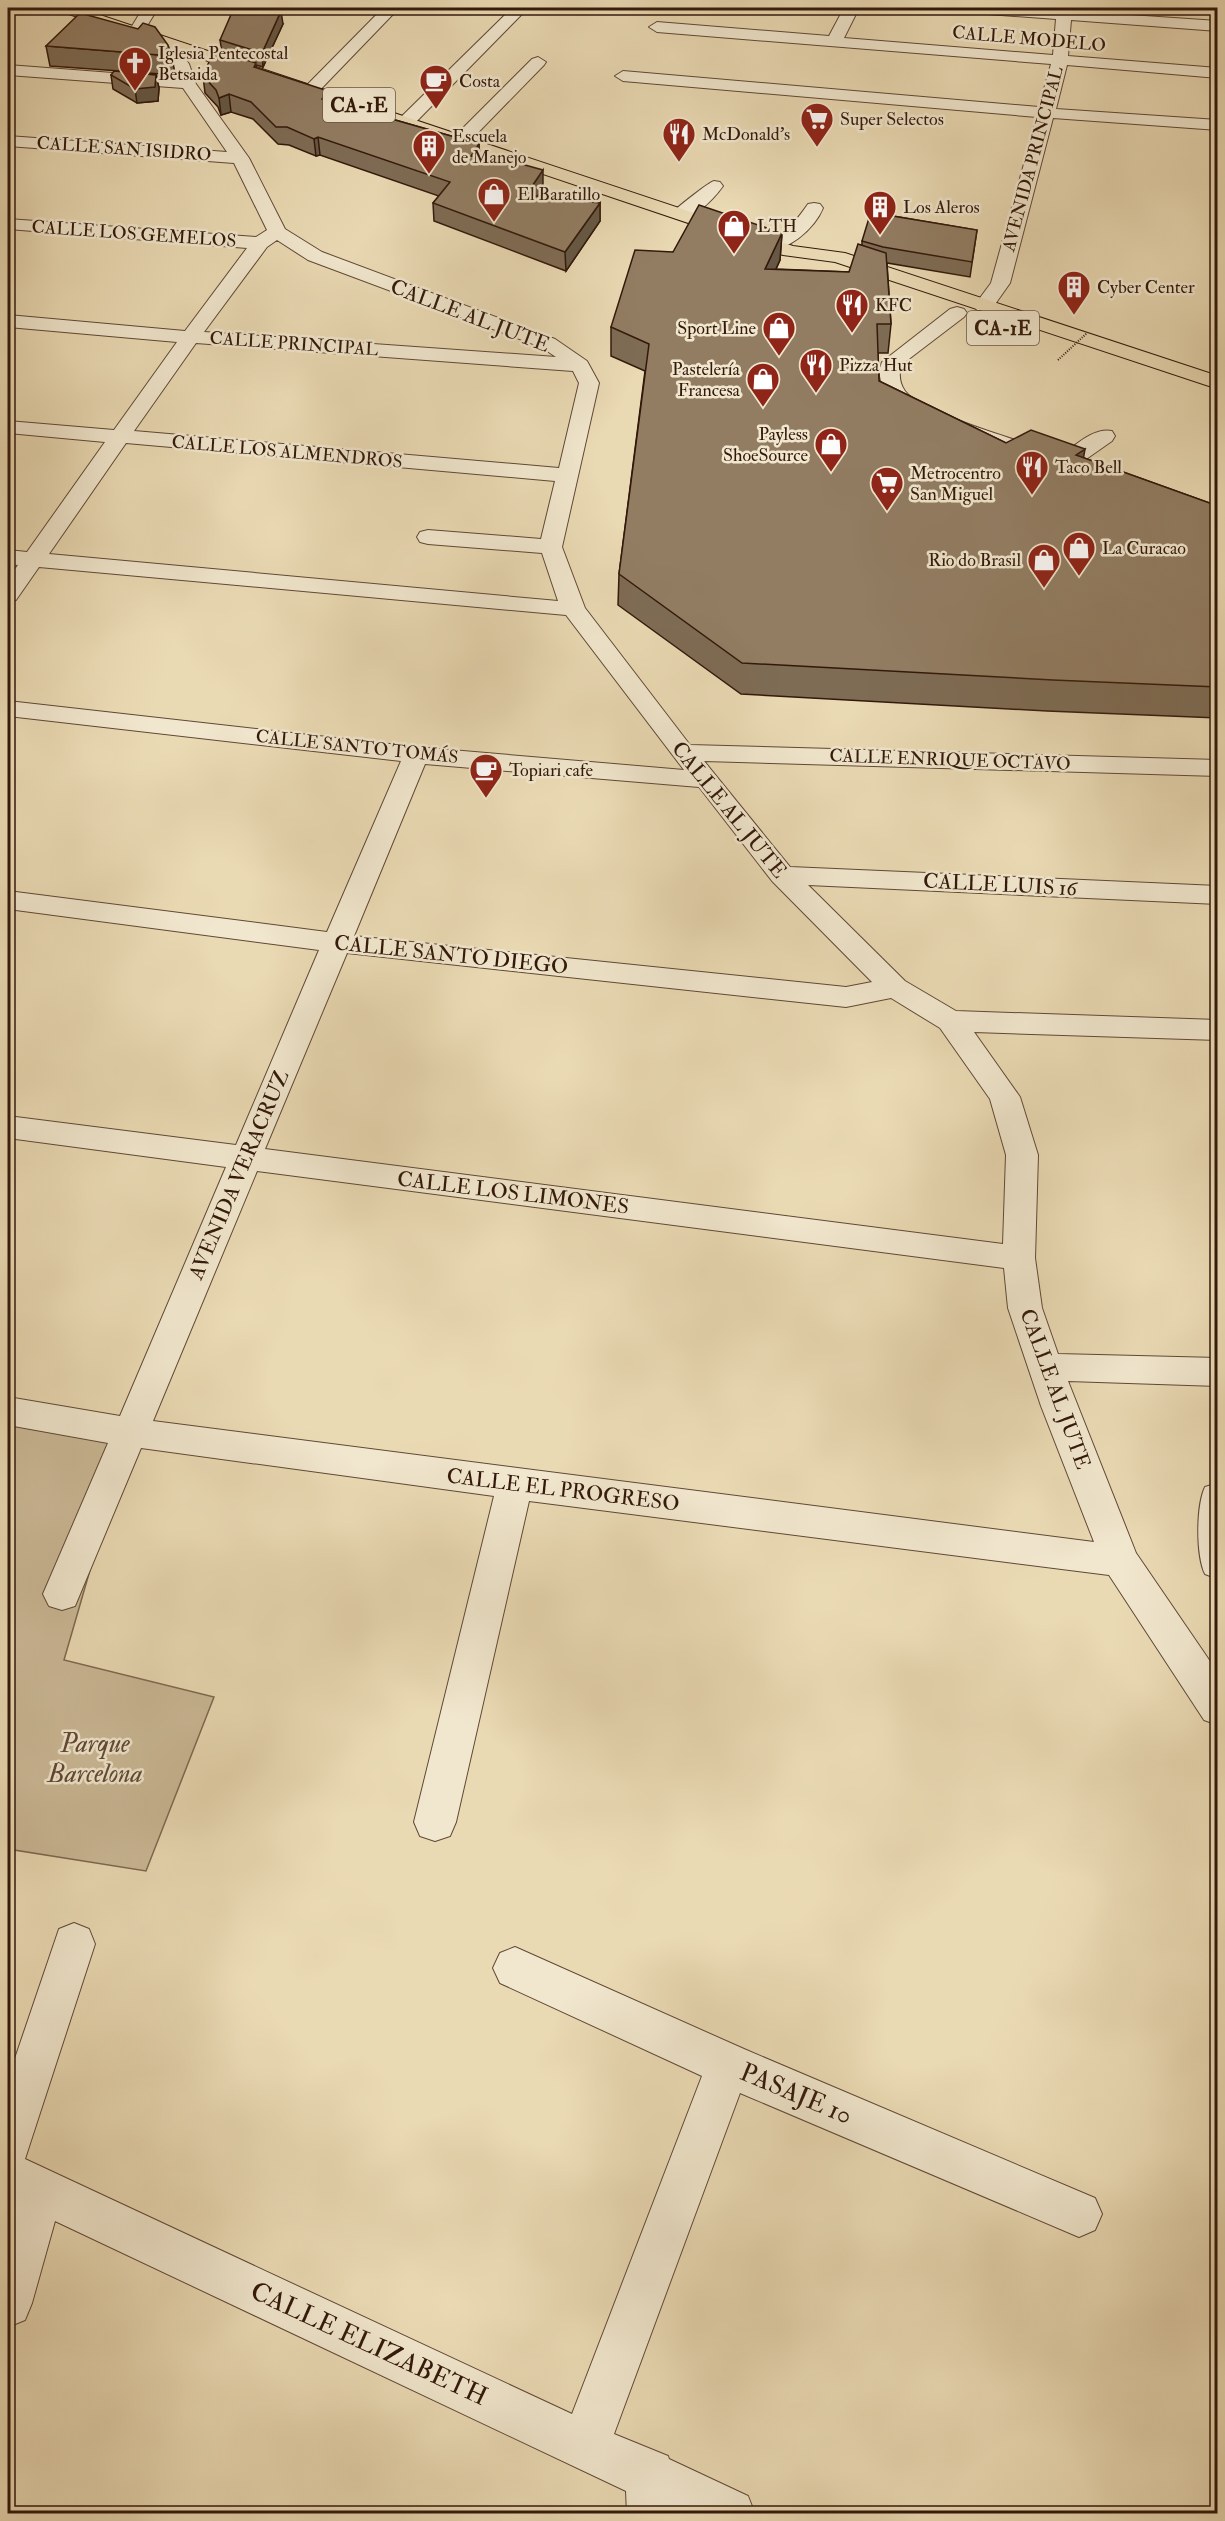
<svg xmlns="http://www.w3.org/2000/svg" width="1225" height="2521" font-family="'IM FELL Double Pica',serif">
	<rect width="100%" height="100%" fill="#eadab4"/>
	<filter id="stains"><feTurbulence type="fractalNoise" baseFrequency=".00333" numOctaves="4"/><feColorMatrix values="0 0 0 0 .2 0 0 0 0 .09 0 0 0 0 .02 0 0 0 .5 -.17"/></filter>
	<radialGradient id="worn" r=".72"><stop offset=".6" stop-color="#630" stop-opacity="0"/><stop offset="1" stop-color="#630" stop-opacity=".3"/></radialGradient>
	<path fill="#cbb997" stroke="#7e6851" stroke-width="1.5" d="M 8,1411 L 130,1432 L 64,1660 L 214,1697 L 146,1871 L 8,1849 Z"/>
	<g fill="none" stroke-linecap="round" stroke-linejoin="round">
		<g stroke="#604835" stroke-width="2">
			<g id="minor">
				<path d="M 143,8 L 158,8 L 142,34 L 132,34 L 129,31 Z"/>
				<path d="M 383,8 L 399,8 L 318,92 L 306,92 L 304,89 L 306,86 Z"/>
				<path d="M 512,8 L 528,8 L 412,126 L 400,126 L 398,122 L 400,118 Z"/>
				<path d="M 844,8 L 859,8 L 844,38 L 1053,55 L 1056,19 L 974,13 L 966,8 L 1056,10 L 1057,8 L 1071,8 L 1071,11 L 1218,21 L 1218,31 L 1071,20 L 1068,56 L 1218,68 L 1218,78 L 1067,65 L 1056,109 L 1218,120 L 1218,130 L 1053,118 L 1010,283 L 991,310 L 977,310 L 974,306 L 991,283 L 1037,117 L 623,81 L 615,76 L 623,71 L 1039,107 L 1051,64 L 657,32 L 649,27 L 657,22 L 829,36 Z"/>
				<path d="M 166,38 L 172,40 L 189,64 L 196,84 L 249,158 L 285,229 L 322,252 L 555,339 L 587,361 L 599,383 L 562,547 L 585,608 L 690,745 L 1218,760 L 1218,776 L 704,761 L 790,867 L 1218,886 L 1218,904 L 808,885 L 905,981 L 956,1011 L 1218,1020 L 1218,1040 L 974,1032 L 1020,1097 L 1038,1155 L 1035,1258 L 1042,1308 L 1058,1354 L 1218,1358 L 1218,1386 L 1068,1381 L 1136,1553 L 1218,1673 L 1218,1725 L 1204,1720 L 1109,1575 L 529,1501 L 456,1822 L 450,1836 L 435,1841 L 420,1836 L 414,1822 L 494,1496 L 141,1448 L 75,1606 L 62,1610 L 49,1606 L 43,1594 L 108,1443 L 8,1425 L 8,1397 L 120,1416 L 226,1167 L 8,1138 L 8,1116 L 236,1145 L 319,950 L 8,909 L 8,891 L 327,932 L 401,761 L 8,716 L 8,701 L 416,747 L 684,770 L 566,615 L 39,567 L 16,600 L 8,602 L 8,579 L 18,565 L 8,564 L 8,550 L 27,552 L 105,442 L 8,433 L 8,421 L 114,430 L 177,342 L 8,327 L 8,315 L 185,331 L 247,248 L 8,229 L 8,219 L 256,237 L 267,230 L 234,163 L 8,146 L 8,136 L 227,152 L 183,88 L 8,75 L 8,65 L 178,78 L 173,64 L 158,43 ZM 277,240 L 308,260 L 541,347 L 556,357 L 204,332 L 267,247 ZM 196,343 L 573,371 L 579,383 L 559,468 L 134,431 ZM 126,443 L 555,481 L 541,539 L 428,530 L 420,532 L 417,537 L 420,542 L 428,544 L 542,553 L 558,601 L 49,554 ZM 425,764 L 699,787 L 772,881 L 872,982 L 846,987 L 354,936 ZM 347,953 L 846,1007 L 891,998 L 940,1028 L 990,1099 L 1006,1155 L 1003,1244 L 265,1149 ZM 257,1171 L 1004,1268 L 1008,1308 L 1041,1406 L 1094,1542 L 153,1421 Z"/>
				<path d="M 538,57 L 546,62 L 544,65 L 466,145 L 454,145 L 451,141 L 454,137 L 532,59 Z"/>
				<path d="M 714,181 L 720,182 L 723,186 C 713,200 693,221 675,217 L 672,213 C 675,209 709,182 714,181 Z"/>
				<path d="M 814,203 L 820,204 L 823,208 C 815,228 786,255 762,249 L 760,245 L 762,241 C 790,229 791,228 808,204 Z"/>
				<path d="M 957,307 L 964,309 L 967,313 L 964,317 L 901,365 C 899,374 899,383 905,391 C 921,413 1026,443 1057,453 L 1059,457 C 1074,447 1093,427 1112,431 L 1115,436 L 1112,441 L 1072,469 L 1064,470 L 1056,469 L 1054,463 L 1041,463 L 907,414 L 894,404 L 882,387 L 879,371 L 882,362 L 950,309 Z"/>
				<path d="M 1218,1483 L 1218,1579 L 1205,1574 C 1196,1556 1196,1506 1205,1487 Z"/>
				<path d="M 74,1923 L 89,1929 L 95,1944 L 25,2159 L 572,2414 L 702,2076 L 500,1983 L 493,1968 L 500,1953 L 515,1947 L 744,2049 L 1095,2198 L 1102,2214 L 1095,2230 L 1079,2237 L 740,2093 L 614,2434 L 668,2456 L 669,2459 L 748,2496 L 755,2514 L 627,2514 L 626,2491 L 55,2221 L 32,2303 L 25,2320 L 8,2327 L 8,2223 L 14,2202 L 8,2199 L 8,2079 L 59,1929 Z"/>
			</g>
		</g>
		<g stroke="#32180b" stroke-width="2">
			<path id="highway" d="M 58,8 L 79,8 L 793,246 L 845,253 L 1218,376 L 1218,389 L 835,262 L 783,255 L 60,11 Z"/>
		</g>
		<use href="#minor" fill="#f1e7ce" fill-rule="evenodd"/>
		<use href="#highway" fill="#eadab4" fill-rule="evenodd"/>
		<path stroke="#32180b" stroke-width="2" stroke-dasharray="1 1.5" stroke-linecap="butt" d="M 1058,360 L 1087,333"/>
	</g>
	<g fill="#7e6c55" stroke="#32180b" stroke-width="1.5">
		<path d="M 283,24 L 263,67 L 256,65 L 256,68 L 329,101 L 479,144 L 479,156 L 543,188 L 538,196 L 600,203 L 600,221 L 566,271 L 434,221 L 433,203 L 439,196 L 320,155 L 316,156 L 289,145 L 278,144 L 253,119 L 231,112 L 221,115 L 218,107 L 205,93 L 203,76 L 222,52 L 220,40 Z"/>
		<path d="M 46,46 L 172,56 L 175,75 L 50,66 Z"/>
		<path d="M 111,75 L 156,75 L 159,88 L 158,101 L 137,103 L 113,89 Z"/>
		<path d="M 881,214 L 977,230 L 970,277 L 887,263 L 891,324 L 888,353 L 878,353 L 879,381 L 1006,443 L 1084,458 L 1218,506 L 1218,718 L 1047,711 L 741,694 L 618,605 L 619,574 L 645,371 L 611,356 L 611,327 L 673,252 L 782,233 L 780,260 L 776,269 L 849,272 L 862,245 L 862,241 Z"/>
	</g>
	<g fill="#665845" stroke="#32180b" stroke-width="1.5">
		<path d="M 281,11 L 283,24 L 263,67 L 262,53 Z"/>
		<path d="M 156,75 L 159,88 L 158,101 L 137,103 L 135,89 Z"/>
		<path d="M 328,91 L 330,108 L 322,99 Z"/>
		<path d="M 229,94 L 231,112 L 221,115 L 219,98 Z"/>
		<path d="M 318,137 L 320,155 L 316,156 L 314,139 Z"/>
		<path d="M 479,144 L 480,161 L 471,156 Z"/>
		<path d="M 543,170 L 543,188 L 527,213 L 526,195 Z"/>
		<path d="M 600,203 L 600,221 L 566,271 L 565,252 Z"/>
		<path d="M 782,233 L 780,260 L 763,297 L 765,269 Z"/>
		<path d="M 1085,449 L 1080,478 L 1076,455 Z"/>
	</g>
	<g fill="#927d63" stroke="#32180b" stroke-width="1.5">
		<path d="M 233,10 L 281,11 L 262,53 L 220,40 Z"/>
		<path d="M 80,13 L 138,29 L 143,23 L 155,27 L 168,45 L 172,56 L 46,46 Z"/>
		<path d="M 214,50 L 256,63 L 254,67 L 328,91 L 322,99 L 479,144 L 471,156 L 503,159 L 543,170 L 526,195 L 600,203 L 565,252 L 433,203 L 450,182 L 318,137 L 314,139 L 287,127 L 276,127 L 251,102 L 229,94 L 219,98 L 216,90 L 203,76 Z"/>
		<path d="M 114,71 L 156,75 L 155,87 L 135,89 L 111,75 Z"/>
		<path d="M 877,192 L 880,193 L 881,214 L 977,230 L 972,262 L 883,247 L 862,241 Z"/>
		<path d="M 699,205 L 782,233 L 765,269 L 849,272 L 858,244 L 886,253 L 891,324 L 877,324 L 879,381 L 1006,443 L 1031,430 L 1085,449 L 1076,455 L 1218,506 L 1218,687 L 1053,680 L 742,663 L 619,574 L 649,344 L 611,327 L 635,250 L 673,252 Z"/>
	</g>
	<defs>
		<g id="church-pin" transform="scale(1.725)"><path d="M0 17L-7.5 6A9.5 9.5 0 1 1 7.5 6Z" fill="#8f2418" stroke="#f1e7ce"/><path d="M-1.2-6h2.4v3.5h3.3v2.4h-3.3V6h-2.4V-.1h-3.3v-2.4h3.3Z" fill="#fff"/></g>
		<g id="cafe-pin" transform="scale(1.725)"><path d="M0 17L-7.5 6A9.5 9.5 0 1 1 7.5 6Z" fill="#8f2418" stroke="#f1e7ce"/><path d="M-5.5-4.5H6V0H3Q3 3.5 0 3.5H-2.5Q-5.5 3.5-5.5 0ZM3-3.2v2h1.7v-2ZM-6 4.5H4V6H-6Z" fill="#fff"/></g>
		<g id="supermarket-pin" transform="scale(1.725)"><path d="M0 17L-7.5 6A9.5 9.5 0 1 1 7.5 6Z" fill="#8f2418" stroke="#f1e7ce"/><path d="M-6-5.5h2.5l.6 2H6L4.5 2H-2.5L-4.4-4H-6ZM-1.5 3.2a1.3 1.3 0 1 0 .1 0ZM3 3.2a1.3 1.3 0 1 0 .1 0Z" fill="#fff"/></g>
		<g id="restaurant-pin" transform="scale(1.725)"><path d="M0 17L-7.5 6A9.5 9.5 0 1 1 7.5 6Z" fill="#8f2418" stroke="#f1e7ce"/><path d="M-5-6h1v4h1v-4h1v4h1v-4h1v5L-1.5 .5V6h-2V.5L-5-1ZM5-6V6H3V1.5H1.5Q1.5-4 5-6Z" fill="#fff"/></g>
		<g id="building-pin" transform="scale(1.725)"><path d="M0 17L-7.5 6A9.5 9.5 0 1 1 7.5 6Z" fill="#8f2418" stroke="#f1e7ce"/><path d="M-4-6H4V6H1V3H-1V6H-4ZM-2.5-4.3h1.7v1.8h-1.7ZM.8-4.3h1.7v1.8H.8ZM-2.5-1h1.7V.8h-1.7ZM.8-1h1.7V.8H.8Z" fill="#fff"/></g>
		<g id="shop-pin" transform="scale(1.725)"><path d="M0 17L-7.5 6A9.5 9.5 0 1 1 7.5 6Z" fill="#8f2418" stroke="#f1e7ce"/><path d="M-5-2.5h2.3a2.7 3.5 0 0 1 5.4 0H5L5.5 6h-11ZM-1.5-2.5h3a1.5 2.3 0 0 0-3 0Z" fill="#fff"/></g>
	</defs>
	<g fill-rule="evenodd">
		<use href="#church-pin" x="135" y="63"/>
		<use href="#cafe-pin" x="436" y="81"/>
		<use href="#supermarket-pin" x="817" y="119"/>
		<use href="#restaurant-pin" x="679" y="134"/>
		<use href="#building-pin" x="429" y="146"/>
		<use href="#shop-pin" x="494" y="194"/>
		<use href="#building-pin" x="880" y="207"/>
		<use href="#shop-pin" x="734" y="226"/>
		<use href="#building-pin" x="1074" y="287"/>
		<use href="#restaurant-pin" x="852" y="305"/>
		<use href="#shop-pin" x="779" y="328"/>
		<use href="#restaurant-pin" x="816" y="365"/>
		<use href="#shop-pin" x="763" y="379"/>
		<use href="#shop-pin" x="831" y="444"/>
		<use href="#restaurant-pin" x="1032" y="467"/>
		<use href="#supermarket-pin" x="887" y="483"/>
		<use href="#shop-pin" x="1079" y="548"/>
		<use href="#shop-pin" x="1044" y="560"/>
		<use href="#cafe-pin" x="486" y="770"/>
	</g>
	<g text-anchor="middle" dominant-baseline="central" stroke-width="5" stroke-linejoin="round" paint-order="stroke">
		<g font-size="18" fill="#32180b" stroke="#f1e7ce">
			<text transform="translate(1029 39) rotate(5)">CALLE MODELO</text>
			<text transform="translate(124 149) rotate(4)">CALLE SAN ISIDRO</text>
			<text transform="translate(1033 159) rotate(-75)">AVENIDA PRINCIPAL</text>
			<text transform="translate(134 234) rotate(4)">CALLE LOS GEMELOS</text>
			<text transform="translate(294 344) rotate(4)">CALLE PRINCIPAL</text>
			<text transform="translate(287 452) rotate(5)">CALLE LOS ALMENDROS</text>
			<text transform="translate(357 747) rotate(6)">CALLE SANTO TOMÁS</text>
			<text transform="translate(950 760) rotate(2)">CALLE ENRIQUE OCTAVO</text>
		</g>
		<g font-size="18" fill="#32180b" stroke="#f1e7ce" text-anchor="start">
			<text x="158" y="53">Iglesia Pentecostal<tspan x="158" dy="21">Betsaida</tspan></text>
			<text x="459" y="81">Costa</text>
			<text x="840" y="119">Super Selectos</text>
			<text x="702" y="134">McDonald's</text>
			<text x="452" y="136">Escuela<tspan x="452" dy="21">de Manejo</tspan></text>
			<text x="517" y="194">El Baratillo</text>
			<text x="903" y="207">Los Aleros</text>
			<text x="757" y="226">LTH</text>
			<text x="1097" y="287">Cyber Center</text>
			<text x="875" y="305">KFC</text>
			<text x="756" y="328" text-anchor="end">Sport Line</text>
			<text x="839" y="365">Pizza Hut</text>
			<text x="740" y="369" text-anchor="end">Pastelería<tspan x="740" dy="21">Francesa</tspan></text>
			<text x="808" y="434" text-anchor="end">Payless<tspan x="808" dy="21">ShoeSource</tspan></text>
			<text x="1055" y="467">Taco Bell</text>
			<text x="910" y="473">Metrocentro<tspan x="910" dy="21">San Miguel</tspan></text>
			<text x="1102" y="548">La Curacao</text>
			<text x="1021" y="560" text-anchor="end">Rio do Brasil</text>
			<text x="509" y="770">Topiari cafe</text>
		</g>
		<g fill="#f1e7ce" stroke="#6b5646" stroke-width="1.5">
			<rect x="323" y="88" width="72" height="34" rx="4.5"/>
			<rect x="967" y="311" width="72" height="34" rx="4.5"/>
		</g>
		<g font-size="20" font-weight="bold" fill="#32180b">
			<text x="359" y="105">CA-1E</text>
			<text x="1003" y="328">CA-1E</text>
		</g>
		<g font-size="21" fill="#32180b" stroke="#f1e7ce">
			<text transform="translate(470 316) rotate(21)">CALLE AL JUTE</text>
			<text transform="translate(729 810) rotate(51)">CALLE AL JUTE</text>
			<text transform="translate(1000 885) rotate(3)">CALLE LUIS 16</text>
			<text transform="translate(451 955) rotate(6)">CALLE SANTO DIEGO</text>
			<text transform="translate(239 1175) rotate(-67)">AVENIDA VERACRUZ</text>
			<text transform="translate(513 1193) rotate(7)">CALLE LOS LIMONES</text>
			<text transform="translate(1055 1389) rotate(70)">CALLE AL JUTE</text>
			<text transform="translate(563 1490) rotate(7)">CALLE EL PROGRESO</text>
		</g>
		<g font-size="26" font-style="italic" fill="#604835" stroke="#f1e7ce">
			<text x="95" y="1744">Parque<tspan x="95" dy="30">Barcelona</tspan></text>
		</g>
		<g font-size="26" fill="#32180b" stroke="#f1e7ce">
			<text transform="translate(796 2094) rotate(23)">PASAJE 10</text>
			<text transform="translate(369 2344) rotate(25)">CALLE ELIZABETH</text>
		</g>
	</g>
	<rect width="1225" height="2521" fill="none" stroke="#eadab4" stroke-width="30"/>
	<rect x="9" y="9" width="1207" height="2503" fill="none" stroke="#32180b" stroke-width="3"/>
	<rect x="15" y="15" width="1195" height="2491" fill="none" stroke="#32180b" stroke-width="1.5"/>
	<rect width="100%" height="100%" filter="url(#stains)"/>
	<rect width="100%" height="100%" fill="url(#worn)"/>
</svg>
